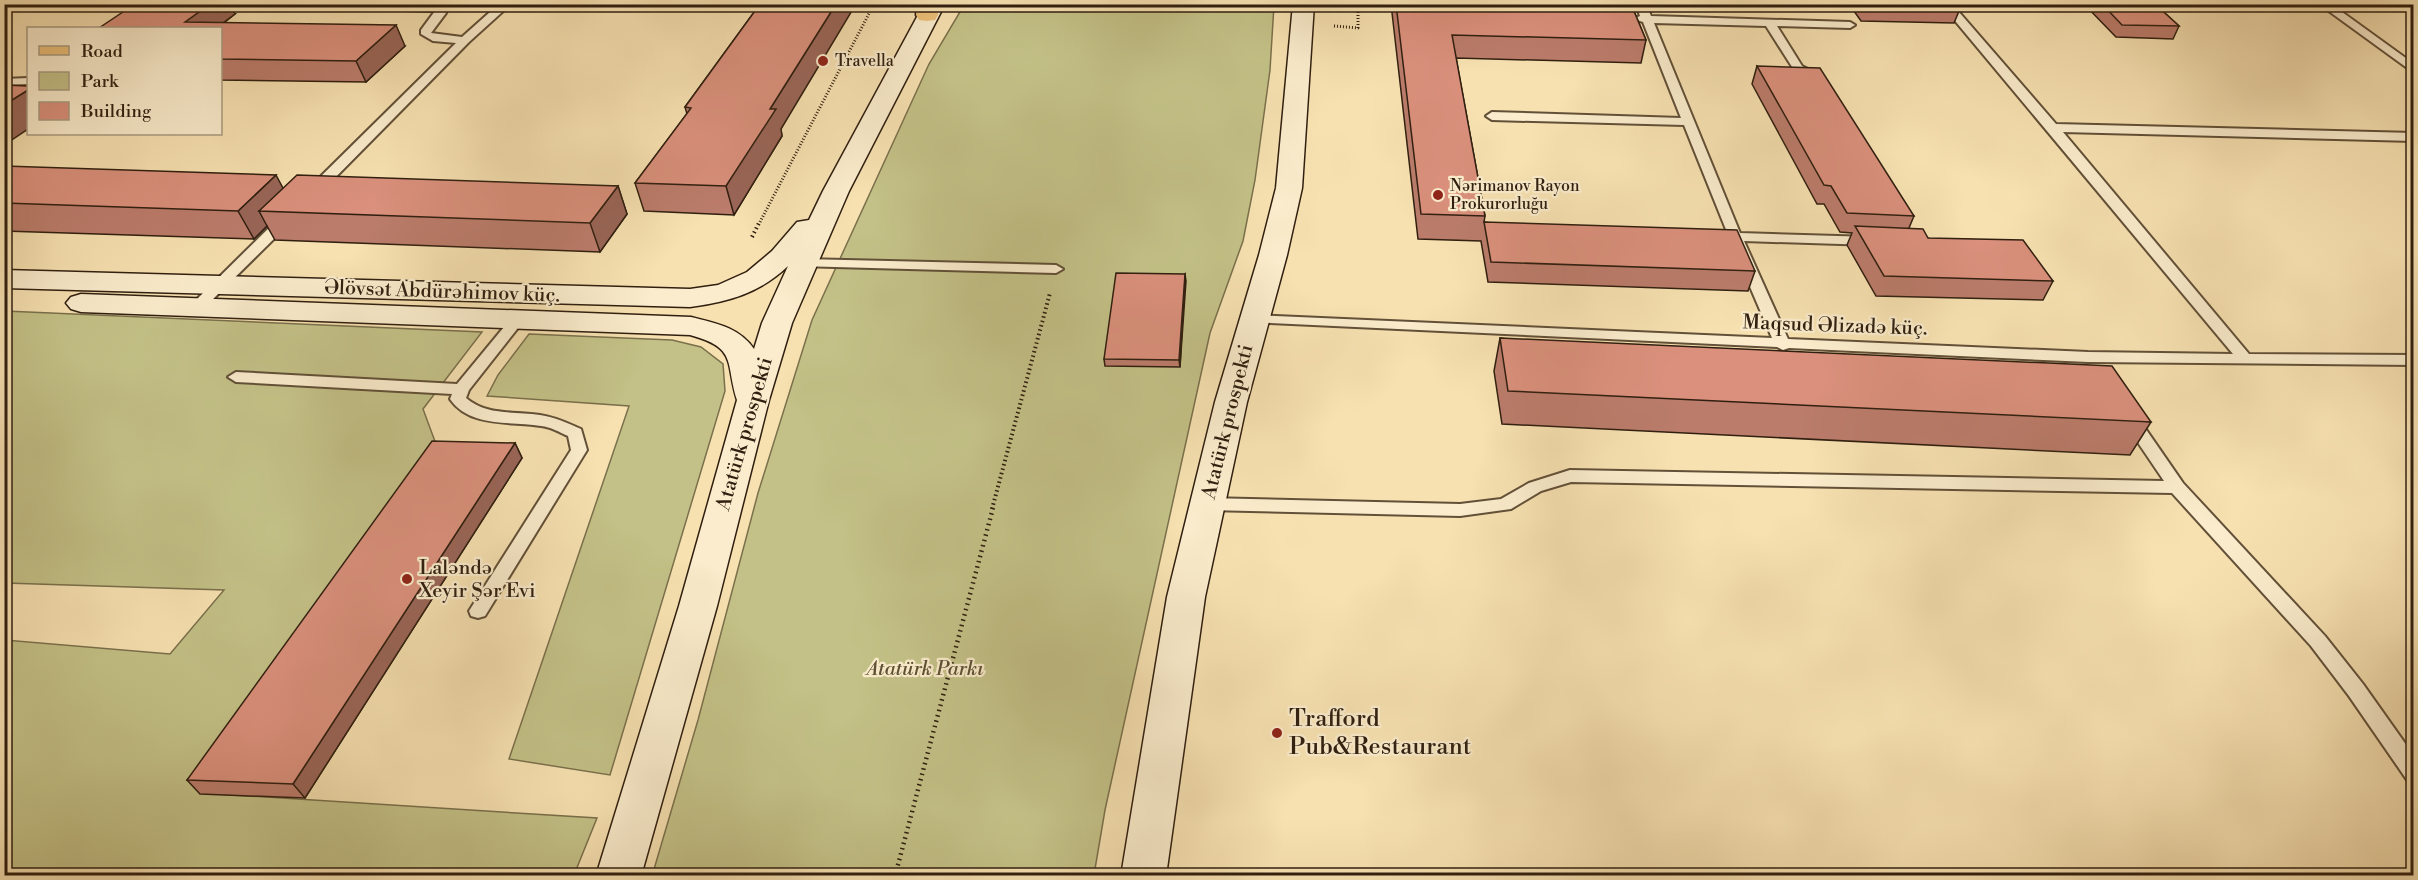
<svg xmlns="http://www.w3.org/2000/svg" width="2418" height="880" font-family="'Libre Bodoni',serif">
	<rect width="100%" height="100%" fill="#f7e1b1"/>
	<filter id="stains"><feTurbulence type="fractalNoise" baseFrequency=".00333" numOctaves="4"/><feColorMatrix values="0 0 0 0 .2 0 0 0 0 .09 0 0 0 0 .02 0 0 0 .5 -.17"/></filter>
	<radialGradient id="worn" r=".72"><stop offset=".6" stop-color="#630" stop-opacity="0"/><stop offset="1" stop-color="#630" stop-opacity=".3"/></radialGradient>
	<g fill="#c3c187" stroke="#7a704c" stroke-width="1.5">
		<path d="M 964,5 L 1274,5 L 1270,70 L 1255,180 L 1243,241 L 1210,333 L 1105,810 L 1094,875 L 652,876 L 698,720 L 758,493 L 812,320 L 929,64 Z"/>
		<path d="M 5,311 L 482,332 L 423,409 L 440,455 L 201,793 L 597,818 L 574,875 L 5,875 L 5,640 L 170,654 L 224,590 L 5,583 Z"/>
		<path d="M 529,334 L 672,340 L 701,347 L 723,364 L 725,391 L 610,775 L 509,759 L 629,406 L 487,396 L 498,375 Z"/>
	</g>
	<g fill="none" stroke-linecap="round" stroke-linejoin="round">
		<g stroke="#625038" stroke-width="4">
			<g id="lane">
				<path d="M 365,4 L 444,6 L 446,13 L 431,33 L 462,37 L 499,4 L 511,4 L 469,42 L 319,194 L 309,194 L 307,191 L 309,188 L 456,43 L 433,41 L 421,34 L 421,30 L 435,11 L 369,9 L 365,8 Z"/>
				<path d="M 1636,4 L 1646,4 L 1651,16 L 1850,22 L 1855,25 L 1850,28 L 1777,26 L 1802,66 L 1821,76 L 1821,80 L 1817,81 L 1794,70 L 1766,26 L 1654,23 L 1740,233 L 1872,237 L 1879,241 L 1872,245 L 1744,241 L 1788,339 L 2088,352 L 2233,354 L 1941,4 L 1952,4 L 2056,124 L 2414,133 L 2414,141 L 2063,132 L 2249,354 L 2414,355 L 2414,365 L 2088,362 L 1789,348 L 1783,350 L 1777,347 L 1250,322 L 1248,319 L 1250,316 L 1255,315 L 1772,338 L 1730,240 L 1718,240 L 1711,236 L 1718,232 L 1727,232 L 1684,125 L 1492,120 L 1486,116 L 1492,112 L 1681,118 L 1643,22 L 1633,19 L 1640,16 Z"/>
				<path d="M 2319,4 L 2331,4 L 2414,64 L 2414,73 Z"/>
				<path d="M 28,78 L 28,84 L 4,85 L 4,79 Z"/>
				<path d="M 287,214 L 294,218 L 292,221 L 201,311 L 191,311 L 189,308 L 191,305 L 282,215 Z"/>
				<path d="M 803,259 L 1056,265 L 1063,269 L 1056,273 L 798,266 L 796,263 Z"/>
				<path d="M 518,315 L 525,319 L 469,390 L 466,398 C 487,416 514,411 540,415 C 555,417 567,423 581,429 L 587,450 L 485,616 L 478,618 L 471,616 L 469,611 L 571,450 L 568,436 C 559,432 551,427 541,426 C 511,421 470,428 450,399 L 452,394 L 236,382 L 228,377 L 236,372 L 457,384 L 513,316 Z"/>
				<path d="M 2130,414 L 2136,415 L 2183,483 L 2325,636 L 2363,684 L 2414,756 L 2414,783 L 2407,780 L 2349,696 L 2311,646 L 2172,493 L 1571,482 L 1541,491 L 1511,509 L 1460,516 L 1207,510 L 1201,508 L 1198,504 L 1201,500 L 1207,498 L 1460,504 L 1501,499 L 1529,483 L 1570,470 L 2164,481 L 2122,419 L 2124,415 Z"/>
			</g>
		</g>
		<g stroke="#301f10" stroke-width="3">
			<g id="secondary">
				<path d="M 924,4 L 945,4 L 849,191 L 792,323 L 769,400 L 717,606 L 641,876 L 596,876 L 679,606 L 737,400 C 725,362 738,348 690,335 L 81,312 L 71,309 L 66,303 L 71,297 L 81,294 L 691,317 C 715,323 739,327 754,349 L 762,323 L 788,266 C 760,293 728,302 690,307 L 4,288 L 4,270 L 690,289 L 718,285 L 747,272 L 772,251 L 797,222 L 809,220 L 823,191 Z"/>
				<path d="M 1293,4 L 1314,4 L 1302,188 L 1287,255 L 1247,402 L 1205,597 L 1166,876 L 1121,876 L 1167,597 L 1215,402 L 1259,255 L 1276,188 Z"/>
			</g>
		</g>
		<g stroke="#301f10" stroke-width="3">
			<path id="primary" d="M 917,4 L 938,4 L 938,15 L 935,20 L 927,21 L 919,20 L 916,15 Z"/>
		</g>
		<g stroke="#301f10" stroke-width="3" stroke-dasharray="1 2" stroke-linecap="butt">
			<path d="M 1334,26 L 1358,28 L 1358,4"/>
			<path d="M 760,222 L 874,4"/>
		</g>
		<g stroke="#301f10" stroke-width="4" stroke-dasharray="1.5 3" stroke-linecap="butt">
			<path d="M 752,237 L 760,221"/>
			<path d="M 992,509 L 1050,293"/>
		</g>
		<path stroke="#301f10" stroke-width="4.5" stroke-dasharray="1.5 4" stroke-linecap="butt" d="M 895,876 L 993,508"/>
		<use href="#lane" fill="#faeccc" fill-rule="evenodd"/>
		<use href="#secondary" fill="#faeccc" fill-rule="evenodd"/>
		<use href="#primary" fill="#ecc078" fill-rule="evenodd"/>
	</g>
	<g fill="#bb7c6b" stroke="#301f10" stroke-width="1.5">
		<path d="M 760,4 L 782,136 L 734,215 L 644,211 L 635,183 L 687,114 L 685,107 Z"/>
		<path d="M 1391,4 L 1631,4 L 1646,40 L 1641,63 L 1456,58 L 1485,216 L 1484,222 L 1755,271 L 1748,291 L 1488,282 L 1481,241 L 1418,239 Z"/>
		<path d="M 1849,4 L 1962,4 L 1954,23 L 1861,21 Z"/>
		<path d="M 2084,4 L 2155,4 L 2179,26 L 2173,39 L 2116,37 Z"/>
		<path d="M 235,14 L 224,23 L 405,46 L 366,82 L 220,80 L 220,28 L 99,28 Z"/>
		<path d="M 1757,66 L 1914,216 L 1909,228 L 1928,238 L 2053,281 L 2043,300 L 1876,296 L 1847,245 L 1852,233 L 1840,232 L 1824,204 L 1817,204 L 1752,84 Z"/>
		<path d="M 4,166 L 283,188 L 618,186 L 627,214 L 600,252 L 275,240 L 267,226 L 254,239 L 4,231 Z"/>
		<path d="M 1185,274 L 1180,367 L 1105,366 L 1104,359 Z"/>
		<path d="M 1500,338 L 2151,422 L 2130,455 L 1502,424 L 1494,371 Z"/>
		<path d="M 515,443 L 522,458 L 305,798 L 200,794 L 187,780 Z"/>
	</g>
	<g fill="#996557" stroke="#301f10" stroke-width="1.5">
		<path d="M 210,4 L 230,4 L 235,14 L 216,28 L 185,22 Z"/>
		<path d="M 836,4 L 856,4 L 781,129 L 782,136 L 734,215 L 726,186 L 770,109 Z"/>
		<path d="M 396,25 L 405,46 L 366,82 L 356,61 Z"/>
		<path d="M 28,90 L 28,129 L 4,145 L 4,105 Z"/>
		<path d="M 276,175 L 291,203 L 259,211 L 267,226 L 254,239 L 238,211 Z"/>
		<path d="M 618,186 L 627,214 L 600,252 L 590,223 Z"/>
		<path d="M 1185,274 L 1186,281 L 1180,367 L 1179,360 Z"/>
		<path d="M 515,443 L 522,458 L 305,798 L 293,784 Z"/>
	</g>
	<g fill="#da907c" stroke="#301f10" stroke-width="1.5">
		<path d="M 135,4 L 210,4 L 185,22 L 396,25 L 356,61 L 220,59 L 220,28 L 99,28 Z"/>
		<path d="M 760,4 L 836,4 L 770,109 L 776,109 L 726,186 L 635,183 L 691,108 L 685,107 Z"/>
		<path d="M 1396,4 L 1631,4 L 1646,40 L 1452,35 L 1485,216 L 1421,214 Z"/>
		<path d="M 2102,4 L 2155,4 L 2179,26 L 2122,25 Z"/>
		<path d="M 1757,66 L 1820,68 L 1914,216 L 1847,213 L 1831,186 L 1824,185 Z"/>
		<path d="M 4,85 L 28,86 L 28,90 L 4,105 Z"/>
		<path d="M 4,166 L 276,175 L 238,211 L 4,203 Z"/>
		<path d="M 297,175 L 618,186 L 590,223 L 259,211 Z"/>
		<path d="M 1484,222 L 1737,230 L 1755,271 L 1491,262 Z"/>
		<path d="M 1855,226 L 1923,229 L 1928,238 L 2023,240 L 2053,281 L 1884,276 Z"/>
		<path d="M 1116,273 L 1185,274 L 1179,360 L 1104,359 Z"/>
		<path d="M 1500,338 L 2112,366 L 2151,422 L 1508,391 Z"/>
		<path d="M 432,441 L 515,443 L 293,784 L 187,780 Z"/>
	</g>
	<g fill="#8f2418" stroke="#faeccc" stroke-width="2">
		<circle cx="823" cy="61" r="6"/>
		<circle cx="1438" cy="195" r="6"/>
		<circle cx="407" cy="579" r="6"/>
		<circle cx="1277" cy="733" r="6"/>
	</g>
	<g text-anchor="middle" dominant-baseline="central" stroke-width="4.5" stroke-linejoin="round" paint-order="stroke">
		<g font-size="16" fill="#301f10" stroke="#faeccc" text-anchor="start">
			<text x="835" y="61">Travella</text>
			<text x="1450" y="186">Nərimanov Rayon<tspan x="1450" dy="18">Prokurorluğu</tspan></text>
		</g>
		<g font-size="20" fill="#301f10" stroke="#faeccc">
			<text transform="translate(442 292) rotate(2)">Əlövsət Abdürəhimov küç.</text>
			<text transform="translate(1835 326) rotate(2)">Maqsud Əlizadə küç.</text>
			<text transform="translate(1228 422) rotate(-76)">Atatürk prospekti</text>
			<text transform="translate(745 434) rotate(-74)">Atatürk prospekti</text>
		</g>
		<g font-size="20" fill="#301f10" stroke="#faeccc" text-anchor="start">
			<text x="419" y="568">Laləndə<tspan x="419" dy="23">Xeyir Şər Evi</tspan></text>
		</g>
		<g font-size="20" font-style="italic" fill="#5c5034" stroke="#faeccc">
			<text x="925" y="669">Atatürk Parkı</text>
		</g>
		<g font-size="24" fill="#301f10" stroke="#faeccc" text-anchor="start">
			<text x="1289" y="719">Trafford<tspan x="1289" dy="28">Pub&amp;Restaurant</tspan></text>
		</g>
	</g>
	<rect width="2418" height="880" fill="none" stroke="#f7e1b1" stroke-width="24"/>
	<rect x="6" y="6" width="2406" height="868" fill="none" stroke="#301f10" stroke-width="3"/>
	<rect x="12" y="12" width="2394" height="856" fill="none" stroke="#301f10" stroke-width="1.5"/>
	<rect x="27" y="27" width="195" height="108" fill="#faeccc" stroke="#a99a81" stroke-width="1.5"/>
	<rect x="39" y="46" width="30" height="9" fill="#ecc078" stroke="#a99a81" stroke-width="1.5"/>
	<text x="81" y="57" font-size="18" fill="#301f10">Road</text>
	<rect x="39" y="72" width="30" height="18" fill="#c3c187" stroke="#a99a81" stroke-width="1.5"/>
	<text x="81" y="87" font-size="18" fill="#301f10">Park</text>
	<rect x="39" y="102" width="30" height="18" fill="#da907c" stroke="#a99a81" stroke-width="1.5"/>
	<text x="81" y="117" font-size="18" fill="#301f10">Building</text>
	<rect width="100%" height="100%" filter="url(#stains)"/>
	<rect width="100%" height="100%" fill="url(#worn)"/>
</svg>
